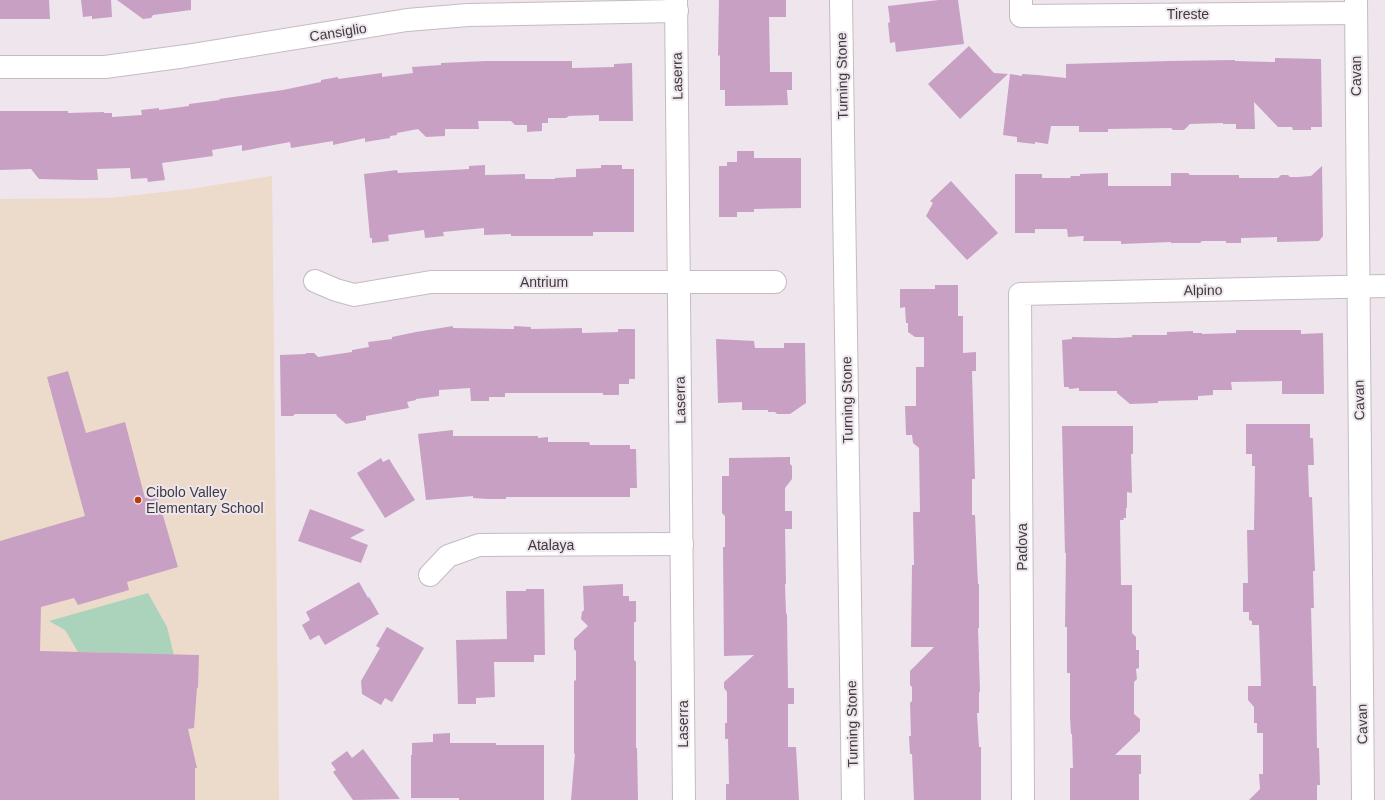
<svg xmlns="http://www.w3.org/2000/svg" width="1385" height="800" font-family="Arial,sans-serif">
	<rect width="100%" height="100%" fill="#eee5ed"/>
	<path fill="#ecdbca" d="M 272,176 L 279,800 L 0,800 L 0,199 L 110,198 L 190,189 Z"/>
	<path fill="#abd3bc" d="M 148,593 L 167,627 L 174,655 L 78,652 L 65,630 L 49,621 Z"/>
	<g fill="#c8a0c4">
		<path d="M 0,0 L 49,0 L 50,19 L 0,19 Z"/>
		<path d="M 81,0 L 111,0 L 112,17 L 92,19 L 92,16 L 83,17 Z"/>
		<path d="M 117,0 L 191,0 L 191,10 L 153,15 L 151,18 L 143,19 Z"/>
		<path d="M 719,0 L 786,0 L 786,17 L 769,17 L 770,72 L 792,72 L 792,90 L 787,90 L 788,105 L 725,106 L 725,90 L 720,90 L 720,55 L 718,56 Z"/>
		<path d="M 939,0 L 958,0 L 964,44 L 896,52 L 895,42 L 890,43 L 888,23 L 890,22 L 888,6 Z"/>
		<path d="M 969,46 L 994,73 L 1008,74 L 960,119 L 928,84 Z"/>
		<path d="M 1275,58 L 1321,59 L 1322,127 L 1311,127 L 1311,130 L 1293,130 L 1292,127 L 1278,127 L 1254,102 L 1255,129 L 1236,129 L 1236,124 L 1223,124 L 1223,123 L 1190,124 L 1184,130 L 1173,130 L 1171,128 L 1108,129 L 1108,132 L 1079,132 L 1079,126 L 1051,126 L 1048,144 L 1035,142 L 1035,144 L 1017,142 L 1017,137 L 1003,135 L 1010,74 L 1022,76 L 1022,74 L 1037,75 L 1066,78 L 1066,64 L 1169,61 L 1235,60 L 1235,61 L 1275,62 Z"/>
		<path d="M 487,61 L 572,61 L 572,68 L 614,67 L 614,64 L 632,63 L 633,121 L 599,121 L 599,115 L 569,116 L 566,118 L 548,118 L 548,123 L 542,123 L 542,131 L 527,132 L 527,125 L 515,125 L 511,121 L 478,121 L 479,129 L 445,129 L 445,136 L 426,137 L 418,129 L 397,133 L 397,135 L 390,136 L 390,138 L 365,142 L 365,138 L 333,145 L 333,141 L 291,148 L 290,142 L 242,151 L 242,145 L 212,150 L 213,156 L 162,163 L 165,180 L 148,182 L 147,178 L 131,179 L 130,168 L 97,169 L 98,180 L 81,180 L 39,179 L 31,169 L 0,170 L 0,111 L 68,111 L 68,113 L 104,112 L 104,113 L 112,113 L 112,117 L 142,115 L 141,110 L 159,108 L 159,110 L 189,106 L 189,104 L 220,100 L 219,99 L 283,90 L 321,82 L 321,80 L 338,77 L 338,79 L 382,73 L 382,77 L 413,73 L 412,67 L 441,65 L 441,63 Z"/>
		<path d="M 737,151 L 754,151 L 754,158 L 801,158 L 801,208 L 754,209 L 754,212 L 737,212 L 737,217 L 719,217 L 719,166 L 727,166 L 727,162 L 737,162 Z"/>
		<path d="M 485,165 L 485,175 L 525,174 L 525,179 L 555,179 L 555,178 L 576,177 L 576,169 L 601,168 L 601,165 L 622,165 L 622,169 L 634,169 L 634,232 L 593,232 L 593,236 L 511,236 L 511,234 L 484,235 L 484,228 L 443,232 L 444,236 L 425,238 L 424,230 L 388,235 L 389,241 L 372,243 L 372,238 L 370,238 L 364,174 L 397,170 L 398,173 L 469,169 L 469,166 Z"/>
		<path d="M 1322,166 L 1323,236 L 1319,241 L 1277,242 L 1277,237 L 1241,238 L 1241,243 L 1226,243 L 1226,241 L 1202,241 L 1200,243 L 1171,243 L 1171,242 L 1121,244 L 1121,241 L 1083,241 L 1084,236 L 1068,237 L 1067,229 L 1035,229 L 1035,233 L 1015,233 L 1015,174 L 1042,174 L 1042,178 L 1070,178 L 1071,176 L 1080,176 L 1080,174 L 1108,173 L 1108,186 L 1171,186 L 1171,173 L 1188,173 L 1190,175 L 1239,175 L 1239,178 L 1278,178 L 1281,175 L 1288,175 L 1290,177 L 1298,177 L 1311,176 Z"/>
		<path d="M 951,181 L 998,233 L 967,260 L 926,216 L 933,203 L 930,201 Z"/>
		<path d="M 935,285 L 958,285 L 958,316 L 963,316 L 963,353 L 976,352 L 976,371 L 972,371 L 975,479 L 972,479 L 972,515 L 975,515 L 977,564 L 978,584 L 979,584 L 979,628 L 978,628 L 980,692 L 979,692 L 979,713 L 977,713 L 979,747 L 981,747 L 981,800 L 914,800 L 912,754 L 910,754 L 909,736 L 911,736 L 910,703 L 912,701 L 912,687 L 910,685 L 910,671 L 934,647 L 911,647 L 912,565 L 914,565 L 913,512 L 920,512 L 919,448 L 913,443 L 912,435 L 906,435 L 905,406 L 916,406 L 916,367 L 924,367 L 924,337 L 915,337 L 908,332 L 908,323 L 906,323 L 905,307 L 900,308 L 900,289 L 935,289 Z"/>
		<path d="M 453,326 L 453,328 L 514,329 L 514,326 L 531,327 L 531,329 L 582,328 L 582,333 L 618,332 L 618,329 L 635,329 L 635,379 L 629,379 L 629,384 L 619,384 L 619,395 L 603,395 L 603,393 L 505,393 L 505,397 L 489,397 L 489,401 L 471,401 L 470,388 L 439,390 L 439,396 L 416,399 L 416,400 L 407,402 L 409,408 L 366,416 L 366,420 L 346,424 L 337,416 L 336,414 L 295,414 L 293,416 L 281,416 L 280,355 L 305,354 L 307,353 L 314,353 L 318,357 L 352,352 L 352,350 L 369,347 L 368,342 L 392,339 L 392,337 L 416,332 Z"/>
		<path d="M 1236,330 L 1301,330 L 1301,334 L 1323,333 L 1324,394 L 1282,394 L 1282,381 L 1231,382 L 1232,390 L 1213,390 L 1213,395 L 1198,396 L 1198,400 L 1158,401 L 1158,403 L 1130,404 L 1117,393 L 1117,391 L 1079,391 L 1079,388 L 1070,389 L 1068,387 L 1064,387 L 1062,340 L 1072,339 L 1072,337 L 1116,338 L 1132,337 L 1132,335 L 1167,335 L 1167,332 L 1193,331 L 1193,333 L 1202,333 L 1202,334 L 1236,333 Z"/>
		<path d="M 716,339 L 754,341 L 755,348 L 784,348 L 784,343 L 805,343 L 806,403 L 790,414 L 777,414 L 775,412 L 768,412 L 768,410 L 742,410 L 742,402 L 718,403 Z"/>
		<path d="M 68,371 L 86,433 L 125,422 L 145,498 L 157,495 L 178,567 L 127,582 L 129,590 L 78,605 L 74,598 L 41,607 L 40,651 L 199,655 L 198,688 L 197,688 L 194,728 L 188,729 L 197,768 L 195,768 L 195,800 L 0,800 L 0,541 L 85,516 L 47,377 Z"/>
		<path d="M 1246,424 L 1310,424 L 1310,438 L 1313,438 L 1314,465 L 1308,465 L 1309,497 L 1312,497 L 1315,571 L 1313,571 L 1314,608 L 1311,608 L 1312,646 L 1313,686 L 1316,686 L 1317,748 L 1319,748 L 1320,785 L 1317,785 L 1317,800 L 1249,800 L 1260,789 L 1259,774 L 1263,774 L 1263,733 L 1257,733 L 1257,723 L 1254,723 L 1254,707 L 1248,700 L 1248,686 L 1261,686 L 1259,625 L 1252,625 L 1252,621 L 1249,620 L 1249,612 L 1243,612 L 1243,583 L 1248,583 L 1247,530 L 1254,530 L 1255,466 L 1252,466 L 1252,454 L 1246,454 Z"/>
		<path d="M 1062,426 L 1133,426 L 1133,454 L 1131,454 L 1132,493 L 1127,492 L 1127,508 L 1126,508 L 1126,518 L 1123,518 L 1124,520 L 1120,520 L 1121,585 L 1132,585 L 1132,633 L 1136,637 L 1136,650 L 1139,650 L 1139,668 L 1136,669 L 1137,679 L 1134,682 L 1134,714 L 1140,719 L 1140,731 L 1115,755 L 1141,755 L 1141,774 L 1139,774 L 1139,800 L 1070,800 L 1070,768 L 1073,768 L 1072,734 L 1071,734 L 1070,717 L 1070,673 L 1067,673 L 1067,627 L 1065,627 L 1066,553 L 1065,553 Z"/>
		<path d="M 453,430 L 453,436 L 538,436 L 538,438 L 548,437 L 548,442 L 589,442 L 590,445 L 630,445 L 630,449 L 636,449 L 637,488 L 630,488 L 630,497 L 506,497 L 506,499 L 488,499 L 473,498 L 473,496 L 426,500 L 418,434 Z"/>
		<path d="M 790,457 L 790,464 L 792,466 L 792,479 L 785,488 L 785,511 L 792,511 L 792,529 L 785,529 L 786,584 L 785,584 L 786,613 L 787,615 L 788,688 L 794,688 L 794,704 L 788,704 L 788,747 L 796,747 L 799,800 L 726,800 L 726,784 L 729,784 L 728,739 L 725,739 L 725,723 L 727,723 L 727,692 L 724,688 L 724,682 L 754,655 L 724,656 L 723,547 L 725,547 L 725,516 L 722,513 L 722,476 L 729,476 L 729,458 Z"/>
		<path d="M 381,458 L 383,462 L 389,459 L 415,500 L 385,518 L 357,473 Z"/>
		<path d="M 310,509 L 365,530 L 350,538 L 368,545 L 361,563 L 298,541 Z"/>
		<path d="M 359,582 L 368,598 L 369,597 L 379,614 L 325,645 L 319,635 L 310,640 L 302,625 L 310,620 L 306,612 Z"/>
		<path d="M 623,584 L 623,596 L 629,596 L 629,601 L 636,601 L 636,622 L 634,622 L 634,660 L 636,662 L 636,748 L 637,748 L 638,800 L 571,800 L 575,753 L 574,754 L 574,681 L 576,680 L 576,651 L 574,649 L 574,639 L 588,626 L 581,619 L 582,612 L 584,610 L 583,586 Z"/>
		<path d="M 526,589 L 544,589 L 545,655 L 534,655 L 534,662 L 494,662 L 495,697 L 476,698 L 476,704 L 458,704 L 456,640 L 507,639 L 506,591 L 526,591 Z"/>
		<path d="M 387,627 L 424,648 L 392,702 L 385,698 L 381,705 L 362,694 L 361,681 L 380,648 L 376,646 Z"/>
		<path d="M 450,733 L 450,743 L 496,743 L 496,745 L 544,745 L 544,800 L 459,800 L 459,798 L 411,798 L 411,755 L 412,755 L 412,743 L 433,742 L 433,734 Z"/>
		<path d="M 363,749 L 400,799 L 353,800 L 333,772 L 336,770 L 331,763 L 347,751 L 352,758 Z"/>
	</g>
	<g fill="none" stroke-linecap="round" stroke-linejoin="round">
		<g stroke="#c4bbc3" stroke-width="24">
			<g id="minor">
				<path d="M 676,0 L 684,800"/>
				<path d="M 841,0 L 853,800"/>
				<path d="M 1021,0 L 1021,16 L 1356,13"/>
				<path d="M 1356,0 L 1363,800"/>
				<path d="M 0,67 L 105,67 L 186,56 L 407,20 L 468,15 L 677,11"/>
				<path d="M 315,281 L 336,290 L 354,295 L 431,282 L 775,282"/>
				<path d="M 430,575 L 448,556 L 479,545 L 682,544"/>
				<path d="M 1023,800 L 1020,294 L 1385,286"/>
			</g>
		</g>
		<use href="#minor" stroke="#fff" stroke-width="22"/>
	</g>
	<circle fill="#c03708" stroke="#eee5ed" stroke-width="1.5" cx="138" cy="500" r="4"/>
	<g text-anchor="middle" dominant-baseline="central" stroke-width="4" stroke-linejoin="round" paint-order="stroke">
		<g font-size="14" fill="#3e3b3e" stroke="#eee5ed">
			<text x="1188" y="14">Tireste</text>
			<text transform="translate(338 32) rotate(-9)">Cansiglio</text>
			<text transform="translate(677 76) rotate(-91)">Laserra</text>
			<text transform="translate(842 76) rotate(-91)">Turning Stone</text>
			<text transform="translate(1356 76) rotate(-90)">Cavan</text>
			<text x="544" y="282">Antrium</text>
			<text transform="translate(1203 290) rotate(-1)">Alpino</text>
			<text transform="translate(680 400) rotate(-91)">Laserra</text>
			<text transform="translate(847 400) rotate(-91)">Turning Stone</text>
			<text transform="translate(1359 400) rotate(-91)">Cavan</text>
			<text x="551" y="545">Atalaya</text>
			<text transform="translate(1022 547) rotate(-90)">Padova</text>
			<text transform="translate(683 724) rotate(-90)">Laserra</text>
			<text transform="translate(852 724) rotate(-91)">Turning Stone</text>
			<text transform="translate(1362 724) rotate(-91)">Cavan</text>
		</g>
		<g font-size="14" fill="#3e3b3e" stroke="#eee5ed" text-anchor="start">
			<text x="146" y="492">Cibolo Valley<tspan x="146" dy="16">Elementary School</tspan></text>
		</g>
	</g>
</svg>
